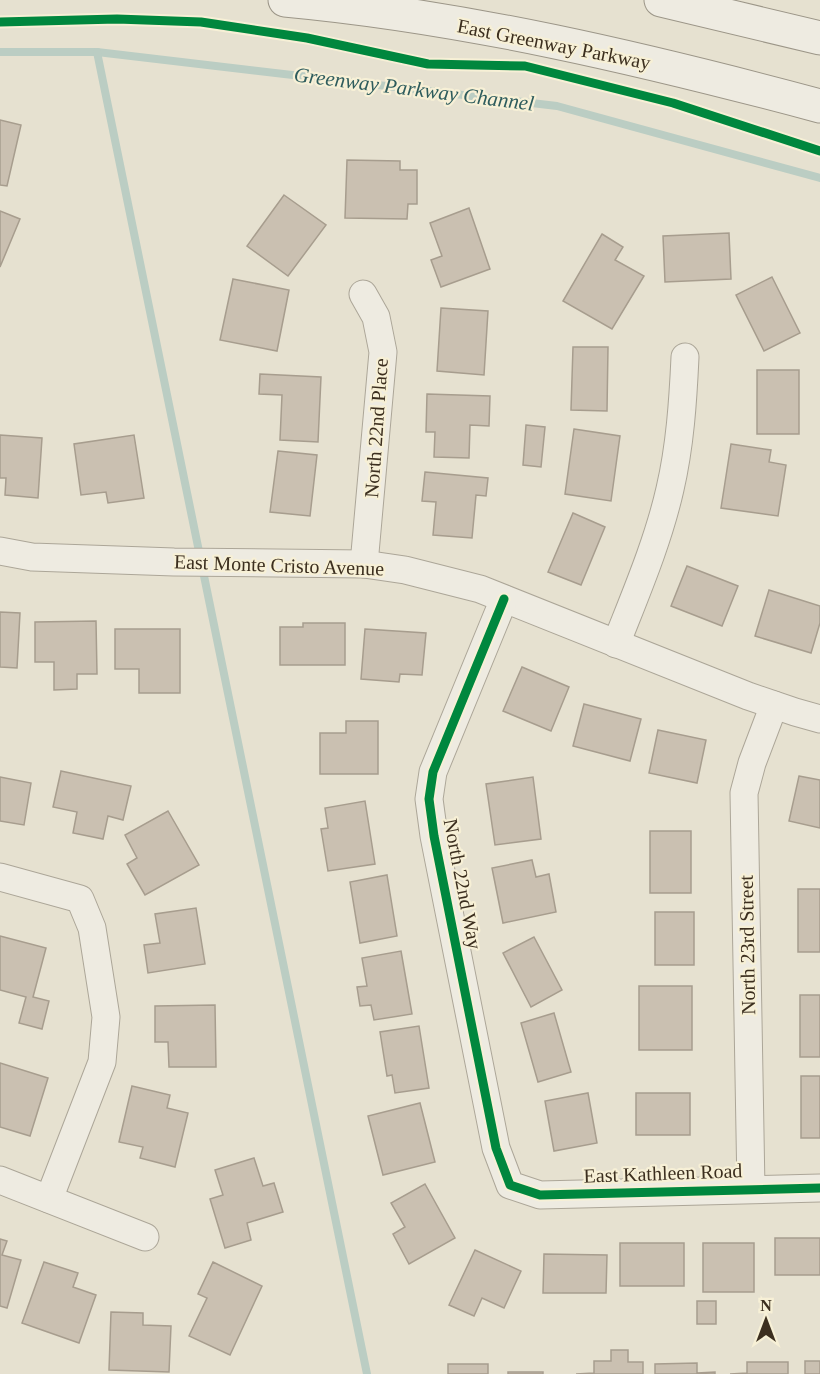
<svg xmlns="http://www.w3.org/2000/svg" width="820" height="1374" font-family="'Times New Roman',serif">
	<rect width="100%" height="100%" fill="#e6e1d0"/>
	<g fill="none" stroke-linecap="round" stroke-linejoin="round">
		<g stroke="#bbcdc3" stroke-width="8">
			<path d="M 0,52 L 97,52 L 557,106 L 820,178"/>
			<path d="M 97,52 L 367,1374"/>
		</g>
	</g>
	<g fill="#cac0b1" stroke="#a79d8e" stroke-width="1.5">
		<path d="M 0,120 L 21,125 L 7,186 L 0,185 Z"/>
		<path d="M 347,160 L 400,161 L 400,170 L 417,170 L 417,204 L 408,204 L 407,219 L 345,218 Z"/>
		<path d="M 284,195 L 326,225 L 288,276 L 247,246 Z"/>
		<path d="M 469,208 L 490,269 L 441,287 L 431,260 L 442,256 L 430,223 Z"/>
		<path d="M 0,211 L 20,219 L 0,267 Z"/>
		<path d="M 729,233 L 731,279 L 665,282 L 663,236 Z"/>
		<path d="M 602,234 L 623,247 L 615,260 L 644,276 L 612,329 L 563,301 Z"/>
		<path d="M 772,277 L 800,333 L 764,351 L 736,295 Z"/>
		<path d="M 233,279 L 289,290 L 277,351 L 220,340 Z"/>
		<path d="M 441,308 L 488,311 L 484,375 L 437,371 Z"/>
		<path d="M 573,347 L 608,347 L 607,411 L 571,410 Z"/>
		<rect x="757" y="370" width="42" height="64"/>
		<path d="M 260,374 L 321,377 L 318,442 L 280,440 L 282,395 L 259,394 Z"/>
		<path d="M 427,394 L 490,396 L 489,426 L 470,425 L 469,458 L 434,457 L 435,432 L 426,432 Z"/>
		<path d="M 526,425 L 545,427 L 541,467 L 523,465 Z"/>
		<path d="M 574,429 L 620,436 L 611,501 L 565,494 Z"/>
		<path d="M 0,435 L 42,438 L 38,498 L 5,495 L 6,478 L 0,478 Z"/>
		<path d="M 134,435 L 144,498 L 108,503 L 106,492 L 81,495 L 74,444 Z"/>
		<path d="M 731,444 L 771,450 L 769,462 L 786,465 L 778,516 L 721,508 Z"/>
		<path d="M 278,451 L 317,455 L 310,516 L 270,512 Z"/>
		<path d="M 425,472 L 488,478 L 486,496 L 476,495 L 472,538 L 433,535 L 436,502 L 422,501 Z"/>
		<path d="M 573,513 L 605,527 L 581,585 L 548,572 Z"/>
		<path d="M 687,566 L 738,586 L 722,626 L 671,606 Z"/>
		<path d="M 769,590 L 820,606 L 820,623 L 811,653 L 755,636 Z"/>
		<path d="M 0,612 L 20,613 L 17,668 L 0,667 Z"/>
		<path d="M 96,621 L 97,674 L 77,674 L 77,689 L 54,690 L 54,662 L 35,662 L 35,622 Z"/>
		<path d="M 303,623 L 345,623 L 345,665 L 280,665 L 280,627 L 303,627 Z"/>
		<path d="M 115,629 L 180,629 L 180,693 L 139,693 L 139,669 L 115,669 Z"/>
		<path d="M 365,629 L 426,633 L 422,675 L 400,674 L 399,682 L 361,679 Z"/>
		<path d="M 522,667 L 569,687 L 551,731 L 503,711 Z"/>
		<path d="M 584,704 L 641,719 L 630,761 L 573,746 Z"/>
		<path d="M 346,721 L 378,721 L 378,774 L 320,774 L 320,733 L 346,733 Z"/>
		<path d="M 658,730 L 706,740 L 697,783 L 649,773 Z"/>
		<path d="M 61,771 L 131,786 L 123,820 L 108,816 L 103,839 L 73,833 L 77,812 L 53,807 Z"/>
		<path d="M 799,776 L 820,780 L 820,828 L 789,821 Z"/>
		<path d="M 0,777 L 31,783 L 24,825 L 0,821 Z"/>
		<path d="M 533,777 L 541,839 L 495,845 L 486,784 Z"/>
		<path d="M 365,801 L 375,864 L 328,871 L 321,829 L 328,828 L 325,808 Z"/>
		<path d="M 168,811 L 199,865 L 145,895 L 127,864 L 137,858 L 125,835 Z"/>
		<rect x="650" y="831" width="41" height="62"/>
		<path d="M 532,860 L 536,877 L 549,874 L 556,912 L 503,923 L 492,868 Z"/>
		<path d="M 387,875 L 397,936 L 360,943 L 350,882 Z"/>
		<rect x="798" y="889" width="22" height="63"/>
		<path d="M 196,908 L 205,964 L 148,973 L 144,945 L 160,943 L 155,914 Z"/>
		<rect x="655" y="912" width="39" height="53"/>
		<path d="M 0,936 L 46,948 L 33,997 L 49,1001 L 42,1029 L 19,1023 L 26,997 L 0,990 Z"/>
		<path d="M 534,937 L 562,990 L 531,1007 L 503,953 Z"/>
		<path d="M 401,951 L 412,1014 L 374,1020 L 371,1005 L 360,1006 L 357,987 L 367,986 L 362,958 Z"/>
		<rect x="639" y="986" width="53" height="64"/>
		<rect x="800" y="995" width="20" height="62"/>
		<path d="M 215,1005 L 216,1067 L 169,1067 L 168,1042 L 155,1042 L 155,1006 Z"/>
		<path d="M 554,1013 L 571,1072 L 538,1082 L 521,1023 Z"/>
		<path d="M 419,1026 L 429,1088 L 395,1093 L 392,1075 L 387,1076 L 380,1032 Z"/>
		<path d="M 0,1063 L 48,1078 L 30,1136 L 0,1127 Z"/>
		<rect x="801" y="1076" width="19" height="62"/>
		<path d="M 132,1086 L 170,1095 L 167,1108 L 188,1113 L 175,1167 L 140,1158 L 143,1147 L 119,1142 Z"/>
		<path d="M 588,1093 L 597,1143 L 554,1151 L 545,1101 Z"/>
		<rect x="636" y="1093" width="54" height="42"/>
		<path d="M 420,1103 L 435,1162 L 383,1175 L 368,1116 Z"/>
		<path d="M 254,1158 L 263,1186 L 274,1183 L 283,1212 L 247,1223 L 251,1240 L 225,1248 L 210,1199 L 223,1195 L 215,1170 Z"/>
		<path d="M 425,1184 L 455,1238 L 409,1264 L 393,1234 L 405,1227 L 391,1203 Z"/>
		<rect x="775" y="1238" width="45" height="37"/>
		<path d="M 0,1239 L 7,1241 L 2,1255 L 21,1260 L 7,1308 L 0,1306 Z"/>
		<rect x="620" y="1243" width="64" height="43"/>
		<rect x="703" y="1243" width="51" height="49"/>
		<path d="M 475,1250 L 521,1271 L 504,1308 L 482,1298 L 474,1316 L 449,1305 Z"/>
		<path d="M 544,1254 L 607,1255 L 606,1293 L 543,1293 Z"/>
		<path d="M 44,1262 L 78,1273 L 73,1287 L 96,1295 L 79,1343 L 22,1323 Z"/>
		<path d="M 213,1262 L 262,1286 L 230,1355 L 189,1336 L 207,1298 L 198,1294 Z"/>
		<rect x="697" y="1301" width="19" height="23"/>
		<path d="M 111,1312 L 143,1313 L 143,1325 L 171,1326 L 169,1372 L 109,1370 Z"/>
		<path d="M 611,1350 L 628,1350 L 628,1362 L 643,1362 L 643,1374 L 576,1374 L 594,1373 L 594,1361 L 611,1361 Z"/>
		<rect x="805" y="1361" width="15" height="13"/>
		<path d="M 747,1362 L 788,1362 L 788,1374 L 730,1374 L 747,1373 Z"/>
		<path d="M 697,1363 L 697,1373 L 715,1372 L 715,1374 L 655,1374 L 655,1364 Z"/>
		<rect x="448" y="1364" width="40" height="10"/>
		<rect x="508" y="1372" width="35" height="2"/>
	</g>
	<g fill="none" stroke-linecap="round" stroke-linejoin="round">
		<g stroke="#aca698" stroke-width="29">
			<g id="street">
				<path d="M 363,294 L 376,317 L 383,352 L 364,564"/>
				<path d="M 0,551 L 32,557 L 174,562 L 364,564 L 405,570 L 480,589 L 748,696 L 795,712 L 820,719"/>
				<path d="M 504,599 L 433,772 L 429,799 L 434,836 L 496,1148 L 510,1185 L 540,1195 L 820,1188"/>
				<path d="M 616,644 C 636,593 658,542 670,489 C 680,446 683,401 685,357"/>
				<path d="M 0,877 L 80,899 L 92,928 L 106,1017 L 102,1062 L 49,1199"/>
				<path d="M 0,1180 L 145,1237"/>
				<path d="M 751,1189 L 744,793 L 752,763 L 774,705"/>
			</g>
		</g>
		<g stroke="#9c9688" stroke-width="35">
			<g id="secondary">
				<path d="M 285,0 C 467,17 644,59 820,106"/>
				<path d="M 661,0 L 820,38"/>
			</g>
		</g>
		<use href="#street" stroke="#eeebe1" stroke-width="27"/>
		<use href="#secondary" stroke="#eeebe1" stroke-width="33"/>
		<g stroke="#f7f0d6" stroke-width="13">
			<g id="cycleway">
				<path d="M 0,22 L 117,19 L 201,22 L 307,38 L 428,64 L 525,66 L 673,103 L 820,151"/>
				<path d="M 504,599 L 433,772 L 429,799 L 434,836 L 496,1148 L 510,1185 L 540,1195 L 820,1188"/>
			</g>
		</g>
		<use href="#cycleway" stroke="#00873e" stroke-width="9"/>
	</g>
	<g text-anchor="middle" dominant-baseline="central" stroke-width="4.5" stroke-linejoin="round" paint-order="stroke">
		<g font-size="20" fill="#3c2f1f" stroke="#f7f0d6">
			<text transform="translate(554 44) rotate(11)">East Greenway Parkway</text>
			<text transform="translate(376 428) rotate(-86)">North 22nd Place</text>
			<text transform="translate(279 565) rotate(2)">East Monte Cristo Avenue</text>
			<text transform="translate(463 884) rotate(79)">North 22nd Way</text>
			<text transform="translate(747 945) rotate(-91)">North 23rd Street</text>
			<text transform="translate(663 1173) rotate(-2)">East Kathleen Road</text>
		</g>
		<g font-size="21" font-style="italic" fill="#2e5c5d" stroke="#f7f0d6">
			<text transform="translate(414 89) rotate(7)">Greenway Parkway Channel</text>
		</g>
	</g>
	<g transform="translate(766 1320)" stroke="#f7f0d6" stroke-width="4.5" paint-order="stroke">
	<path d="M0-4.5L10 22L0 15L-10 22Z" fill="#3c2f1f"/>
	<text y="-9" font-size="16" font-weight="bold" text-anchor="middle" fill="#3c2f1f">N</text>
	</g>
</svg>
